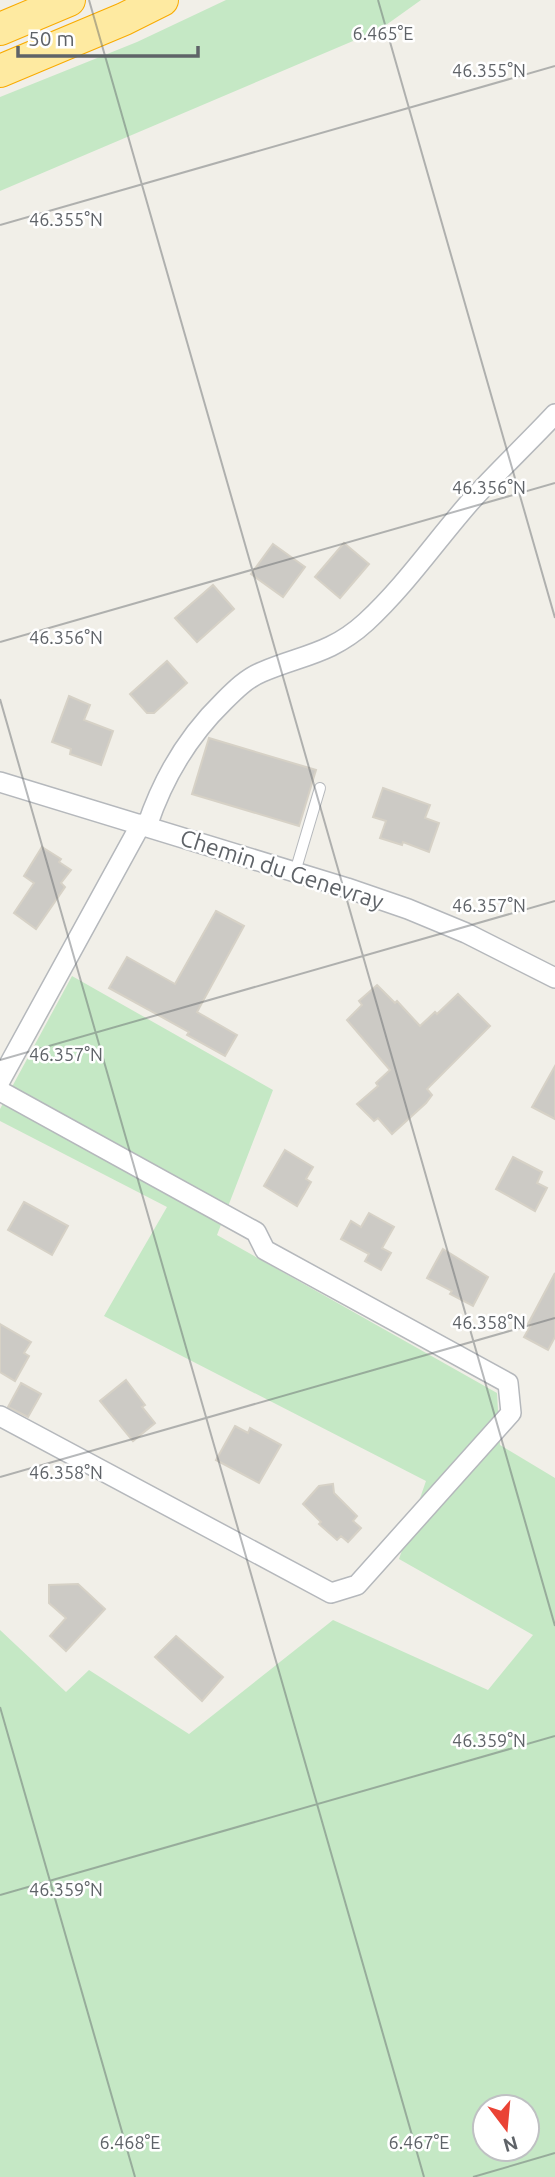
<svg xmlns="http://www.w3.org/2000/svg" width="555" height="2177" font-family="Ubuntu,sans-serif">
	<rect width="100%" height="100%" fill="#f1efe8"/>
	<g fill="#c5e8c5" fill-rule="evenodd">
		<path d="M 226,0 L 421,0 L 379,30 L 0,191 L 0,97 L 137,42 Z"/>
		<path d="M 72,976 L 273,1090 L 217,1235 L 497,1393 L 500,1445 L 555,1478 L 555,2177 L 0,2177 L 0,1630 L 66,1692 L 89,1670 L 189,1734 L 333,1620 L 488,1690 L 533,1635 L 399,1559 L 426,1481 L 104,1316 L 167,1207 L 0,1121 L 0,1109 ZM 485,2107 L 527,2107 L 527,2149 L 485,2149 Z"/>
	</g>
	<g fill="#cccac5" stroke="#d6d1c6" stroke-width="2">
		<path d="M 344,543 L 369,564 L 340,598 L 315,577 Z"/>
		<path d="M 273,544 L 305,567 L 283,597 L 251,574 Z"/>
		<path d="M 213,585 L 234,609 L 197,642 L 175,618 Z"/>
		<path d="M 167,661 L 187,683 L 154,713 L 147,713 L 130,694 Z"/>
		<path d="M 69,696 L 90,705 L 84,720 L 113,731 L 101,765 L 70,754 L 71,749 L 52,742 Z"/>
		<path d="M 209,738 L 316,770 L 299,826 L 192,794 Z"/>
		<path d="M 383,788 L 430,805 L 425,818 L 439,823 L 429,852 L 403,842 L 402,845 L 380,838 L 386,821 L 373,817 Z"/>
		<path d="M 42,847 L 61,859 L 59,862 L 71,870 L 61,883 L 65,887 L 36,929 L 14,913 L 34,883 L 24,876 Z"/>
		<path d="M 216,911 L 244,926 L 197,1012 L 237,1035 L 225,1056 L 187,1035 L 189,1032 L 109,988 L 127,957 L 175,984 Z"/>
		<path d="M 377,985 L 395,1003 L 397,1001 L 420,1026 L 435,1012 L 437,1014 L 458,994 L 490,1026 L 427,1089 L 432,1095 L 426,1103 L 392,1134 L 378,1118 L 374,1121 L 357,1104 L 378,1086 L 376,1083 L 390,1070 L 347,1020 L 362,1005 L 359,1001 Z"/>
		<path d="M 555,1066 L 555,1119 L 532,1107 Z"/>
		<path d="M 285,1150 L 313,1167 L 306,1179 L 311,1182 L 297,1206 L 264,1186 Z"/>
		<path d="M 513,1157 L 542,1172 L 537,1183 L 547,1188 L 535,1211 L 496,1189 Z"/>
		<path d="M 24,1202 L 68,1226 L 52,1255 L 8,1230 Z"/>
		<path d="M 369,1213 L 394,1227 L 382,1248 L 391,1253 L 381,1270 L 365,1261 L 369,1254 L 341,1239 L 351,1221 L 361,1227 Z"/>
		<path d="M 443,1249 L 488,1277 L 473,1306 L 450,1294 L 452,1291 L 427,1278 Z"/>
		<path d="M 555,1273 L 555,1337 L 548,1350 L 524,1337 L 531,1325 L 528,1324 Z"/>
		<path d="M 0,1324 L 31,1342 L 24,1353 L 29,1356 L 15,1381 L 0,1372 Z"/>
		<path d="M 126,1380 L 145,1405 L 142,1407 L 155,1423 L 133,1441 L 100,1401 Z"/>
		<path d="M 21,1383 L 41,1394 L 28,1417 L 8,1407 Z"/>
		<path d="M 235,1426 L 248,1433 L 250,1428 L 281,1445 L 259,1483 L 216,1460 Z"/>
		<path d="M 333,1484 L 334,1493 L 357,1516 L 353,1521 L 361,1528 L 348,1542 L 341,1536 L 337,1540 L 319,1524 L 321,1522 L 303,1504 L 319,1486 Z"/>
		<path d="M 78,1584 L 105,1609 L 66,1651 L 50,1636 L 66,1618 L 49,1603 L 49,1585 Z"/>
		<path d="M 176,1636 L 223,1677 L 202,1701 L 155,1657 Z"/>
	</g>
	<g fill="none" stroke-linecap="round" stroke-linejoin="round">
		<g stroke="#b5b8bc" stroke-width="12">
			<path id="service" d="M 295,872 L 320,788"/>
		</g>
		<g stroke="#b5b8bc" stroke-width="22">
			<g id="minor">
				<path d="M 0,782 L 347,888 L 408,909 L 466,933 L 555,978"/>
				<path d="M 147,826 C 163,778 187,737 224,701 C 235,690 247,678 262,672 C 302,655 331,654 366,622 C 405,586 435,542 470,502 C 497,472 527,444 555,414"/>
				<path d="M 0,1081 L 141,824"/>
				<path d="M 0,1091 L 256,1232 L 265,1250 L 508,1383 L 511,1413 L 357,1585 L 331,1593 L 0,1416"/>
			</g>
		</g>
		<g stroke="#f9ab00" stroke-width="34">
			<g id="trunk">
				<path d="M 0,29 L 69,0"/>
				<path d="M 0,71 L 124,19 L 162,0"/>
			</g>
		</g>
		<use href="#service" stroke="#fff" stroke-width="10"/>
		<use href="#minor" stroke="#fff" stroke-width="19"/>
		<use href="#trunk" stroke="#feeaa1" stroke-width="32"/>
	</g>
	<path fill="none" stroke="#5f6368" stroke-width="2" stroke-opacity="0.45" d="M 89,0 L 555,1626M 378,0 L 555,618M 0,225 L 555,66M 0,642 L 555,483M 0,699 L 424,2177M 0,1060 L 555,901M 0,1477 L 555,1318M 0,1707 L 135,2177M 0,1895 L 555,1736M 473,2177 L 555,2153"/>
	<g text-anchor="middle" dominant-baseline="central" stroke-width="5" stroke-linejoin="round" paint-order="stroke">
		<g font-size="23" fill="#5f6368" stroke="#fff">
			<text transform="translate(282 869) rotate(18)">Chemin du Genevray</text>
		</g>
	</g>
	<g font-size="18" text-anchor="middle" fill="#5f6368" stroke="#fff" stroke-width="5" stroke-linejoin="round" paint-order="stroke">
		<text x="383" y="40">6.465°E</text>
		<text x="489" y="77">46.355°N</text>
		<text x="66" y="226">46.355°N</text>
		<text x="489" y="494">46.356°N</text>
		<text x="66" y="644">46.356°N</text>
		<text x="489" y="912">46.357°N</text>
		<text x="66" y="1061">46.357°N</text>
		<text x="489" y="1329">46.358°N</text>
		<text x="66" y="1479">46.358°N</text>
		<text x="489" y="1747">46.359°N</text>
		<text x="66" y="1896">46.359°N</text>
		<text x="130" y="2149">6.468°E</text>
		<text x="419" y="2149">6.467°E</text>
	</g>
	<g transform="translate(506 2128) rotate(164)"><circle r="33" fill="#ffffff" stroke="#bfc1c3" stroke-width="2"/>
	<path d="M0-5L12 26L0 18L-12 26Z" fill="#ea4335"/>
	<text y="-10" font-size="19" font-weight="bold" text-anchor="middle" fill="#5f6368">N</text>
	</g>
	<path d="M18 46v10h180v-10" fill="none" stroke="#5f6368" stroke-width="3.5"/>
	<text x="28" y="46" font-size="21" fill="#5f6368" stroke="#ffffff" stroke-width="5" paint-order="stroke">50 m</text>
</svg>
